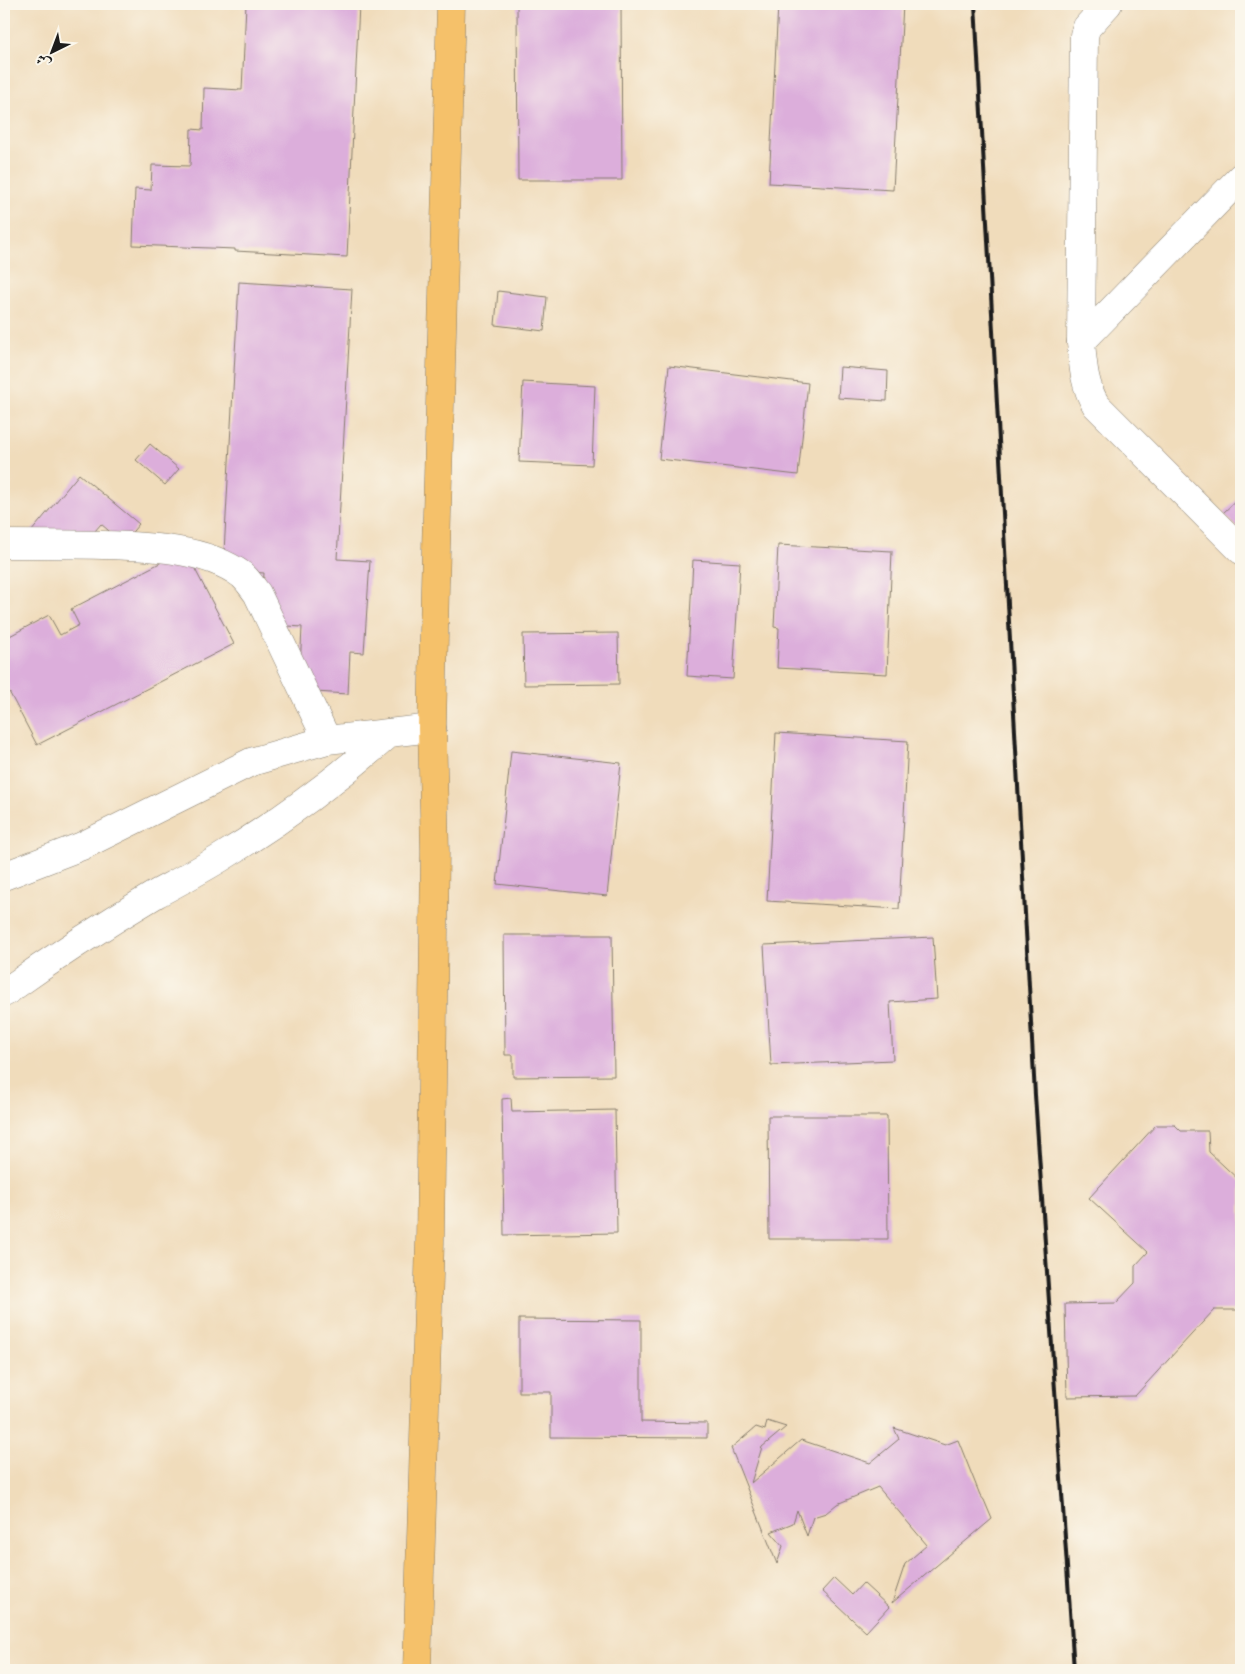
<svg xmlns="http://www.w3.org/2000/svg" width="1245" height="1674" font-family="'IM FELL English',Amiri,serif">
	<rect width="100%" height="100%" fill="#fbf7ec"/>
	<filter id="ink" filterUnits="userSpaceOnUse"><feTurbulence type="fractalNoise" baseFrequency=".02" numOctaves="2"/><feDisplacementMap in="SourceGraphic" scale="10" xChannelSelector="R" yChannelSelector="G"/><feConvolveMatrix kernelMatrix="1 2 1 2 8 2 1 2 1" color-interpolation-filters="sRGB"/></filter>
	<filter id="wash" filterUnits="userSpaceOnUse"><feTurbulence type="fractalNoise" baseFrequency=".0096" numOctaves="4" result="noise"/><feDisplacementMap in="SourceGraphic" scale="20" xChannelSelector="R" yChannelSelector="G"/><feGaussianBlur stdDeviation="1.12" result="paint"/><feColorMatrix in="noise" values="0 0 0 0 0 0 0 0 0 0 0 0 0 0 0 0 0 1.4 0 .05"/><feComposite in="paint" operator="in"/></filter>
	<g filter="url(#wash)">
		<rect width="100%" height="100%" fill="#f0dcbb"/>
		<g id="blocks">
			<g fill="#dcaedb">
				<path d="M 246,4 L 359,4 L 347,257 L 235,251 L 235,249 L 133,245 L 135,189 L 151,190 L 152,165 L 190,166 L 191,129 L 203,130 L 204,88 L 242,90 Z"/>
				<path d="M 517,4 L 621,4 L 622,180 L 518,180 Z"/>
				<path d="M 778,4 L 903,4 L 893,190 L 769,183 Z"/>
				<path d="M 239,282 L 352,289 L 337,559 L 370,561 L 364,653 L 350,652 L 348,694 L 299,691 L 302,627 L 261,624 L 264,573 L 223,570 Z"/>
				<path d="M 498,291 L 547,297 L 544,331 L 495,325 Z"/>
				<path d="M 669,366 L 808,383 L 798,475 L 659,459 Z"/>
				<path d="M 840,367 L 888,371 L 887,401 L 838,398 Z"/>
				<path d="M 523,382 L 595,386 L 592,465 L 519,462 Z"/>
				<path d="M 150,444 L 179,469 L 165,485 L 136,460 Z"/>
				<path d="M 79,474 L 139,524 L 123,543 L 101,524 L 82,546 L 31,532 Z"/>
				<path d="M 1241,496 L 1241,531 L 1223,513 Z"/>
				<path d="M 778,545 L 892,551 L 887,674 L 777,668 L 779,628 L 774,627 Z"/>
				<path d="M 185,550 L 234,644 L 37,745 L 4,682 L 4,639 L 49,615 L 60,635 L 79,625 L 71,609 Z"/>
				<path d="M 693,560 L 740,563 L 733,679 L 687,676 Z"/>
				<path d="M 618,633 L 619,684 L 524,685 L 523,634 Z"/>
				<path d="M 776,733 L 908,741 L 899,909 L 767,901 Z"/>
				<path d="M 511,751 L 621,763 L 607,896 L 497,884 Z"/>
				<path d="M 504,935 L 612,935 L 614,1076 L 513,1077 L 513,1055 L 505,1055 Z"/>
				<path d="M 933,937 L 937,999 L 890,1002 L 893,1060 L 771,1065 L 764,945 Z"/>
				<path d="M 511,1098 L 512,1112 L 615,1110 L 617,1233 L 504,1235 L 502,1099 Z"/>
				<path d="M 768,1116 L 887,1116 L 888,1239 L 769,1239 Z"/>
				<path d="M 1156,1125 L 1175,1125 L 1181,1131 L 1208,1131 L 1209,1152 L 1241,1182 L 1241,1310 L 1214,1310 L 1135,1396 L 1067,1397 L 1065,1304 L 1116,1303 L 1135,1283 L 1135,1266 L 1148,1252 L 1089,1198 Z"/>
				<path d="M 519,1319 L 641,1320 L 641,1422 L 707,1423 L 707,1438 L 551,1437 L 551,1392 L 519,1392 Z"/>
				<path d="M 767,1421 L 786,1427 L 762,1447 L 751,1483 L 801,1440 L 870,1463 L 899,1439 L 894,1428 L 945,1445 L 958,1440 L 980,1495 L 984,1500 L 992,1519 L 892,1603 L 905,1564 L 927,1545 L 878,1487 L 837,1504 L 826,1513 L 813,1517 L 807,1536 L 797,1510 L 793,1523 L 771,1532 L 783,1546 L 777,1564 L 731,1448 L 756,1427 L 765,1430 Z"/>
				<path d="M 834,1578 L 852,1595 L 863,1583 L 889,1607 L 866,1632 L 822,1591 Z"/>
			</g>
		</g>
	</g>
	<g filter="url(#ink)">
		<use href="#blocks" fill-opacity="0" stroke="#867c6c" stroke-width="1"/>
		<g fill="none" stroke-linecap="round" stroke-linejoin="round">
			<g stroke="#867c6c" stroke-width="29">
				<g id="minor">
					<path d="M 1108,4 L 1087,27 L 1084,35 L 1081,342 C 1083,365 1084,385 1096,405 L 1241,550"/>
					<path d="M 1081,342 L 1241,177"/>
					<path d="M 4,544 C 37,544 70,544 103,545 C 146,546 206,548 242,575 C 248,580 252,587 257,593 L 327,740"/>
					<path d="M 4,876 L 82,846 L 251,762 L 327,740 L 432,728"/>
					<path d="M 4,993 C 53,958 104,925 156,894 C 178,882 201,870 222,857 C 281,821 338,779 390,733"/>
				</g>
			</g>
			<g stroke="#867c6c" stroke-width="29">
				<path id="major" d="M 417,1670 L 430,1242 L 435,851 L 432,728 L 435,586 L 451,4"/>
			</g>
			<use href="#minor" stroke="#fff" stroke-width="28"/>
			<use href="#major" stroke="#f5c16b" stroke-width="28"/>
			<path stroke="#1c1c1c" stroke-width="4" d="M 975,4 L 1035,1095 L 1074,1670"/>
		</g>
	</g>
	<rect width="1245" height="1674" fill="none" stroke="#fbf7ec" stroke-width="20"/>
	<g transform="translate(52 52) rotate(222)" stroke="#fbf7ec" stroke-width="4" paint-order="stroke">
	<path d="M0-4L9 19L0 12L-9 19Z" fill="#1c1c1c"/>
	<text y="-8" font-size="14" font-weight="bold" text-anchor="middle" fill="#1c1c1c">ش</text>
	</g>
</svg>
